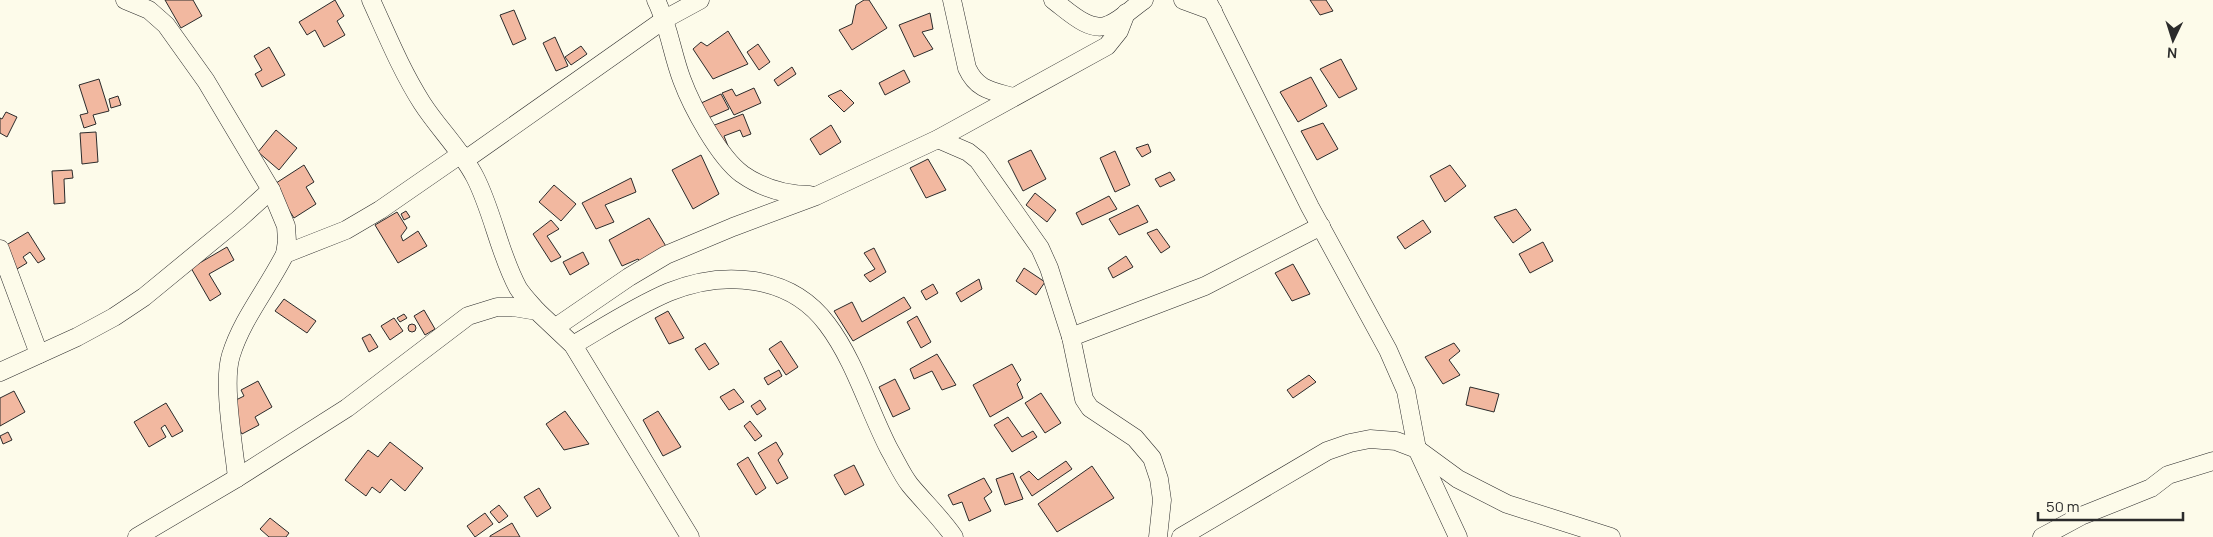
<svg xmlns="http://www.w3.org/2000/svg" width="2213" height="537" font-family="Manrope,sans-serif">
	<rect width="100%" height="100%" fill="#fdfbea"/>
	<g fill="#f2b8a0" stroke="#2b2b2b">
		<path d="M 165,0 L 193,0 L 202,16 L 181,28 Z"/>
		<path d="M 335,0 L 344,16 L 337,21 L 345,35 L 324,47 L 315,30 L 307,35 L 299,22 Z"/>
		<path d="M 864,0 L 869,0 L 887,28 L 852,50 L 839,30 L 852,24 L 856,5 Z"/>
		<path d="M 1310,0 L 1326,0 L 1333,11 L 1320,15 Z"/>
		<path d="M 514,10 L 526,39 L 513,45 L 500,15 Z"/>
		<path d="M 930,13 L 933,29 L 922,32 L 933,49 L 914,57 L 899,25 Z"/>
		<path d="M 728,31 L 748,64 L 713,79 L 693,49 L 701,42 L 707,46 Z"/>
		<path d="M 555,37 L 568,66 L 556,71 L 543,43 Z"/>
		<path d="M 758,44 L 770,62 L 759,70 L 747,52 Z"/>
		<path d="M 581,46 L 587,54 L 571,65 L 565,57 Z"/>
		<path d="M 269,47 L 285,75 L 262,87 L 255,74 L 262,70 L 254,56 Z"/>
		<path d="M 1341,59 L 1357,89 L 1339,98 L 1320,69 Z"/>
		<path d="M 792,67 L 796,74 L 778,86 L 774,80 Z"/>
		<path d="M 904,70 L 910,82 L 885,95 L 879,83 Z"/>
		<path d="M 1311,77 L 1327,106 L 1298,122 L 1280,92 Z"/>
		<path d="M 99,79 L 109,111 L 93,115 L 96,124 L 84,128 L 80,115 L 88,113 L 79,85 Z"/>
		<path d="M 754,88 L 761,103 L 734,115 L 722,93 L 732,89 L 736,96 Z"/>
		<path d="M 841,90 L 854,103 L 844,112 L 828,96 Z"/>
		<path d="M 721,94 L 729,109 L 706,119 L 699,104 Z"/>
		<path d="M 118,96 L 121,105 L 111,108 L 109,99 Z"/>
		<path d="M 6,112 L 17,117 L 7,137 L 0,133 L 0,118 L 2,119 Z"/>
		<path d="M 743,114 L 751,134 L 743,137 L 740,130 L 724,136 L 728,146 L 722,148 L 712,126 Z"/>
		<path d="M 1323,123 L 1338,149 L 1317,160 L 1301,131 Z"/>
		<path d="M 831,125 L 841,142 L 820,155 L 810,139 Z"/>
		<path d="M 276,130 L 297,148 L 279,170 L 258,152 Z"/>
		<path d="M 96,132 L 98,162 L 82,164 L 80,133 Z"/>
		<path d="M 1148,144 L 1151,152 L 1142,157 L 1136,148 Z"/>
		<path d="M 1031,150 L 1046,179 L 1023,191 L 1008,161 Z"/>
		<path d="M 1115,151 L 1130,185 L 1115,192 L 1100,158 Z"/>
		<path d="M 701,155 L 719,194 L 693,209 L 672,170 Z"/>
		<path d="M 928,159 L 946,190 L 926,198 L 910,168 Z"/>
		<path d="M 304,165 L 314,182 L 306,187 L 316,204 L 294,218 L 273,185 Z"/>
		<path d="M 1450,165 L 1466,186 L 1445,202 L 1430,176 Z"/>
		<path d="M 72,170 L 73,178 L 64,179 L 65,203 L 54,204 L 52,171 Z"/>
		<path d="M 1170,172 L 1175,180 L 1160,187 L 1155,179 Z"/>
		<path d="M 631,178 L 636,192 L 605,205 L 614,222 L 596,229 L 582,203 Z"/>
		<path d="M 554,185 L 576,204 L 561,221 L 539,202 Z"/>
		<path d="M 1035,193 L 1056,210 L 1047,222 L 1026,205 Z"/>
		<path d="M 1109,196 L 1117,209 L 1082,225 L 1076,213 Z"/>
		<path d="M 1138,205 L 1148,222 L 1119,235 L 1109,219 Z"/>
		<path d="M 1516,209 L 1531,230 L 1513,243 L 1494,217 Z"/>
		<path d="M 406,211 L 410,217 L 404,220 L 401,214 Z"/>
		<path d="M 397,212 L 407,228 L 401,236 L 403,241 L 418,231 L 427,246 L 398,263 L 375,225 Z"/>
		<path d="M 649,218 L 670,253 L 644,265 L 638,259 L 622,266 L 609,240 Z"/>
		<path d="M 551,220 L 559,229 L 547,236 L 561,257 L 551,262 L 533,234 Z"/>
		<path d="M 1423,220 L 1431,232 L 1405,249 L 1397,237 Z"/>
		<path d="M 1157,229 L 1170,247 L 1161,253 L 1147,233 Z"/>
		<path d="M 28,232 L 45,259 L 38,263 L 30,252 L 23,257 L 27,263 L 17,269 L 3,247 Z"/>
		<path d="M 1543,242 L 1553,261 L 1530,273 L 1519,254 Z"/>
		<path d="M 227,247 L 234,260 L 209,274 L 221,294 L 210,301 L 191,268 Z"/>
		<path d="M 874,248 L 886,272 L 870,282 L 864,275 L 875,269 L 864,253 Z"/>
		<path d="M 583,252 L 589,264 L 570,275 L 563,262 Z"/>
		<path d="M 1126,256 L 1133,267 L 1113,278 L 1108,268 Z"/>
		<path d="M 1293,264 L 1310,294 L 1292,301 L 1275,273 Z"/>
		<path d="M 1024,268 L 1045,282 L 1036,295 L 1016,281 Z"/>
		<path d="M 979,279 L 982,289 L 961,302 L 956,293 Z"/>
		<path d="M 933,284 L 938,293 L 926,300 L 921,291 Z"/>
		<path d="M 904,297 L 911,308 L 853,341 L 834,311 L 852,302 L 862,322 Z"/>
		<path d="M 284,299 L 316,321 L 307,333 L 275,311 Z"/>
		<path d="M 424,310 L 435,329 L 425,335 L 414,316 Z"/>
		<path d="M 668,311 L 684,338 L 669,344 L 655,318 Z"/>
		<path d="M 404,314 L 407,318 L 400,322 L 397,318 Z"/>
		<path d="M 917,316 L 931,342 L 921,348 L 907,322 Z"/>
		<path d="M 394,318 L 403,331 L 390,340 L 381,326 Z"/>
		<circle cx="412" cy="328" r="4"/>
		<path d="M 370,334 L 378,347 L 369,352 L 362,338 Z"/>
		<path d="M 781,341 L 798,367 L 786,375 L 769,349 Z"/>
		<path d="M 705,343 L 719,364 L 709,370 L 695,349 Z"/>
		<path d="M 1454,343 L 1460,351 L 1449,360 L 1460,375 L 1443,384 L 1425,357 Z"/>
		<path d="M 937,354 L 956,385 L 942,390 L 932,371 L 914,379 L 910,369 Z"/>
		<path d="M 1012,364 L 1021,380 L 1017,384 L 1023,398 L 990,417 L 973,385 Z"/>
		<path d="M 779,370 L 782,376 L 768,385 L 764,378 Z"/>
		<path d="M 1309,375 L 1316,382 L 1293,398 L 1287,390 Z"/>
		<path d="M 895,379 L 910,409 L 893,417 L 879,387 Z"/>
		<path d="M 258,381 L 272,407 L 255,417 L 259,425 L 242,434 L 226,405 L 244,396 L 241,390 Z"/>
		<path d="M 1470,387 L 1499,394 L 1494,412 L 1466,405 Z"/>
		<path d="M 734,389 L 744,402 L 729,410 L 720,397 Z"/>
		<path d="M 14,391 L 25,412 L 0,426 L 0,398 Z"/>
		<path d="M 1041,393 L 1061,423 L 1045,433 L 1025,403 Z"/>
		<path d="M 760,400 L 766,409 L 757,415 L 751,406 Z"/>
		<path d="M 166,403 L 183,431 L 172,437 L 165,425 L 161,428 L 166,437 L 149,447 L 134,422 Z"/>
		<path d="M 565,411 L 589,444 L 564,450 L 546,424 Z"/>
		<path d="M 658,411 L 681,447 L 663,456 L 643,420 Z"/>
		<path d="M 1008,417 L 1022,437 L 1033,431 L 1037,437 L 1012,452 L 994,425 Z"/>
		<path d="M 750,421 L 762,436 L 755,441 L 744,426 Z"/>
		<path d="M 8,432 L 12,440 L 3,444 L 0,436 Z"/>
		<path d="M 390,442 L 423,468 L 405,491 L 391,479 L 380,493 L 372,487 L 366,496 L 345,480 L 368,450 L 378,457 Z"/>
		<path d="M 776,442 L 783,454 L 778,460 L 788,478 L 777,484 L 758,453 Z"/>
		<path d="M 748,457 L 766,488 L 756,495 L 737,464 Z"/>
		<path d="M 1066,461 L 1072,469 L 1032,496 L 1020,477 L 1029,471 L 1038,480 Z"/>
		<path d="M 854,465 L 864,485 L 845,495 L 834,475 Z"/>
		<path d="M 1092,466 L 1114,498 L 1057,532 L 1038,504 Z"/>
		<path d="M 1013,473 L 1023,499 L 1005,505 L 996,479 Z"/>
		<path d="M 984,478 L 992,492 L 984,498 L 991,511 L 969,521 L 962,502 L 953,505 L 948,495 Z"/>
		<path d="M 539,488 L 551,508 L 537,517 L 524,497 Z"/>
		<path d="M 499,505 L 508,516 L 499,523 L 490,512 Z"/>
		<path d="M 485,513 L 493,524 L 475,537 L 467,526 Z"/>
		<path d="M 270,518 L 289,533 L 286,537 L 269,537 L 260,529 Z"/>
		<path d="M 512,523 L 520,537 L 490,537 L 490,536 Z"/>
	</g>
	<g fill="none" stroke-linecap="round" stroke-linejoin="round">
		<g stroke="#2b2b2b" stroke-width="19">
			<g id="minor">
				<path d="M 125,0 L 149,10 L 166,25 L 206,81 L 271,190 L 286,226 L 287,241 L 285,254 C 268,288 242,319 231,355 C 222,383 234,447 237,478"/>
				<path d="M 371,0 C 387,35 401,70 422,103 C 438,128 461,150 475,177 C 493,212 499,253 518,288 C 523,296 531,304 537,311"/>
				<path d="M 656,0 C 669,26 672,54 682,80 C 692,107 719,157 742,174 C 762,188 786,195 810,195"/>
				<path d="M 952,0 L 967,68 C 977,90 992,91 1013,97"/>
				<path d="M 1053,0 C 1067,10 1089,33 1108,25 C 1121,20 1132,8 1144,0"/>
				<path d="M 1183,0 L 1213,11"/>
				<path d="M 1207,0 L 1310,207 L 1388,350 L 1406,391 L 1417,449 L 1458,537"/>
				<path d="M 938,139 L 968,152 L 978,160 L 1040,248 L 1049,268 L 1071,337 L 1084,399 L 1090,408 L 1135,438 L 1152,458 L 1159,479 L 1162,500 L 1158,537"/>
				<path d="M 465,160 L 665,19 L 700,0"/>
				<path d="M 0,249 L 39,354"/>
				<path d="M 285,254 L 346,230 L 380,210 L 461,154"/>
				<path d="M 556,327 L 629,277 L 666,255 L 733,227 L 816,196 L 938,139 L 1107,46 L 1119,31 L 1126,13"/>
				<path d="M 1071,337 L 1205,286 L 1321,226"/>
				<path d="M 573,345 C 604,327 636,306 669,292 C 723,270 790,274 827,324 C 855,361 868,408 889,449 C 896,461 902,475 910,485 C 925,503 941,518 954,537"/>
				<path d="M 0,372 L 77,337 L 114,317 L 144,297 L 239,219 L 271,190"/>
				<path d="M 137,537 L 237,478 L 347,408 L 468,316 L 497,307 L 513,307 L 537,311 L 573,345 L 690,537"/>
				<path d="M 1181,537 L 1327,451 L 1350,443 L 1370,439 L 1396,441 L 1417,449 L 1458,479 L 1507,504 L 1611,537"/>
				<path d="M 2042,537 L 2081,516 L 2151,488 L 2168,475 L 2213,461"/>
			</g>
		</g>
		<use href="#minor" stroke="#fdfbea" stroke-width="18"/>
	</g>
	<g transform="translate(2173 40) rotate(184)" stroke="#fdfbea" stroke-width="4" paint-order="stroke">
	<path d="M0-4L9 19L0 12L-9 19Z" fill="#2b2b2b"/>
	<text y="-8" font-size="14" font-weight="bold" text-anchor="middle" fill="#2b2b2b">N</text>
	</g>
	<path d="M2038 512v8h145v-8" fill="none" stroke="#2b2b2b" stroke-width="2.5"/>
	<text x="2046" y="512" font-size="15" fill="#2b2b2b" stroke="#fdfbea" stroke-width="4" paint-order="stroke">50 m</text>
</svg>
